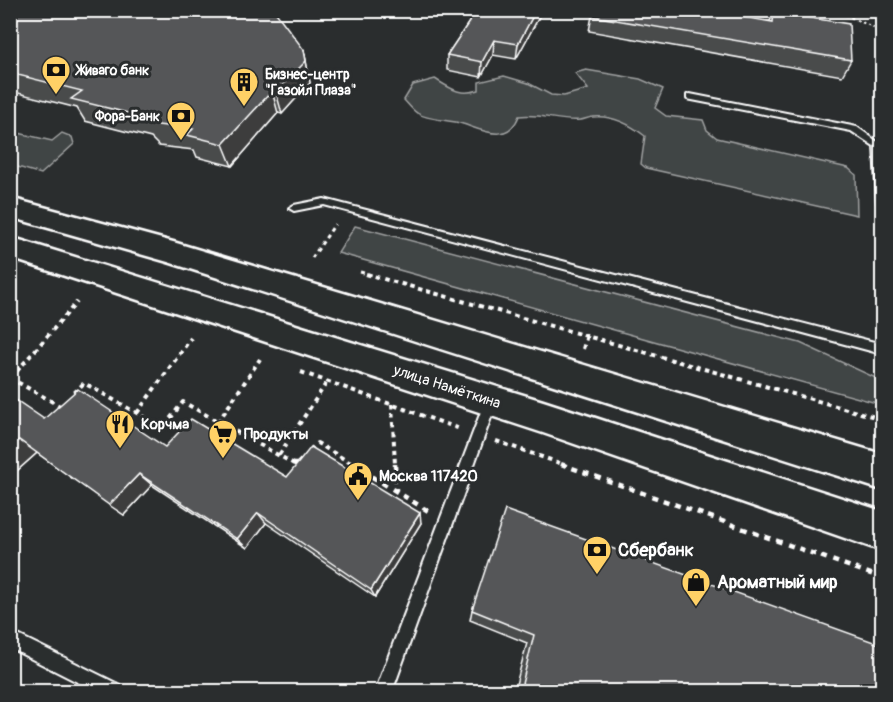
<svg xmlns="http://www.w3.org/2000/svg" width="893" height="702" font-family="Pangolin,sans-serif">
	<rect width="100%" height="100%" fill="#2a2d2e"/>
	<filter id="ink" filterUnits="userSpaceOnUse"><feTurbulence type="fractalNoise" baseFrequency=".0167" numOctaves="2"/><feDisplacementMap in="SourceGraphic" scale="12" xChannelSelector="R" yChannelSelector="G"/><feConvolveMatrix kernelMatrix="1 2 1 2 8 2 1 2 1" color-interpolation-filters="sRGB"/></filter>
	<g filter="url(#ink)">
		<g fill="#414445" stroke="#a0a2a2" stroke-width="1.5">
			<path d="M 586,70 L 640,79 L 663,89 L 655,108 L 666,116 L 703,120 L 707,130 L 717,138 L 848,168 L 856,175 L 857,215 L 646,168 L 641,164 L 645,136 C 631,125 612,115 593,117 C 589,117 584,120 580,120 C 560,122 540,113 519,116 C 508,144 484,131 463,124 C 450,119 429,121 417,113 C 412,110 408,104 404,100 L 413,85 L 435,79 C 451,89 460,96 479,90 L 479,82 L 504,76 L 528,83 L 551,95 L 564,96 L 588,89 L 575,73 Z"/>
			<path d="M 10,131 L 52,141 L 62,133 L 72,137 L 74,144 L 41,174 L 11,165 Z"/>
			<path d="M 355,226 L 800,343 L 878,379 L 880,404 L 338,253 Z"/>
		</g>
		<g fill="none" stroke-linecap="round" stroke-linejoin="round">
			<g stroke="#fff" stroke-width="4">
				<g id="lane">
					<path d="M 690,94 L 857,127 L 882,145 L 882,206 L 877,203 L 874,146 L 851,131 L 687,99 L 687,95 Z"/>
					<path d="M 324,199 L 882,344 L 882,354 L 324,205 L 294,211 L 289,208 L 294,205 Z"/>
					<path d="M 491,395 L 495,397 L 497,401 L 392,692 L 375,692 L 485,401 L 487,397 Z"/>
					<path d="M 10,631 L 122,686 L 124,692 L 97,692 L 10,648 Z"/>
				</g>
			</g>
			<g stroke="#fff" stroke-width="5">
				<g id="secondary">
					<path d="M 10,198 L 173,242 L 882,454 L 882,490 L 168,262 L 10,217 Z"/>
					<path d="M 10,237 L 543,401 L 882,511 L 882,551 L 543,433 L 10,258 Z"/>
				</g>
			</g>
			<path stroke="#fff" stroke-width="2" stroke-dasharray="3 3" stroke-linecap="butt" d="M 834,10 L 882,31"/>
			<g stroke="#fff" stroke-width="3" stroke-dasharray="4 4" stroke-linecap="butt">
				<path d="M 312,258 L 335,224"/>
				<path d="M 360,272 L 372,275"/>
			</g>
			<g stroke="#fff" stroke-width="4" stroke-dasharray="4.5 4.5" stroke-linecap="butt">
				<path d="M 366,274 L 882,419"/>
				<path d="M 10,287 L 14,283"/>
				<path d="M 583,349 L 587,335"/>
				<path d="M 301,372 L 460,429"/>
				<path d="M 10,378 L 60,406 L 62,405"/>
				<path d="M 11,378 L 77,302"/>
				<path d="M 74,393 L 84,383 L 163,428 L 183,402 L 296,465 L 303,458"/>
				<path d="M 392,404 L 395,465"/>
				<path d="M 137,413 L 191,338"/>
				<path d="M 218,422 L 260,359"/>
				<path d="M 496,441 L 565,465"/>
				<path d="M 310,450 L 317,443 L 354,465"/>
				<path d="M 279,455 L 327,382"/>
			</g>
			<g stroke="#fff" stroke-width="4.5" stroke-dasharray="6 6" stroke-linecap="butt">
				<path d="M 294,464 L 297,464"/>
				<path d="M 351,464 L 430,512"/>
				<path d="M 395,464 L 396,490"/>
				<path d="M 561,464 L 882,578"/>
			</g>
			<use href="#lane" fill="#2a2d2e" fill-rule="evenodd"/>
			<use href="#secondary" fill="#2a2d2e" fill-rule="evenodd"/>
		</g>
		<g fill="#494b4c" stroke="#fff" stroke-width="1.5">
			<path d="M 10,10 L 304,50 L 310,83 L 282,114 L 278,113 L 232,166 L 197,157 L 194,150 L 159,146 L 151,138 L 85,121 L 77,108 L 10,91 Z"/>
			<path d="M 477,10 L 541,10 L 540,15 L 516,59 L 493,55 L 481,77 L 447,70 L 447,55 Z"/>
			<path d="M 774,12 L 851,60 L 842,76 L 589,31 L 592,16 L 770,21 Z"/>
			<path d="M 44,419 L 287,477 L 421,523 L 375,597 L 266,523 L 247,548 L 152,485 L 124,515 L 37,453 L 10,477 Z"/>
			<path d="M 472,610 L 882,692 L 514,692 L 527,643 L 470,620 Z"/>
		</g>
		<g fill="#3c3d3e" stroke="#fff" stroke-width="1.5">
			<path d="M 536,10 L 541,10 L 540,15 L 516,59 L 518,44 Z"/>
			<path d="M 494,40 L 493,55 L 481,77 L 482,62 Z"/>
			<path d="M 304,50 L 310,83 L 282,114 L 276,92 Z"/>
			<path d="M 272,91 L 278,113 L 232,166 L 223,144 Z"/>
			<path d="M 19,440 L 38,452 L 10,477 L 10,448 Z"/>
			<path d="M 139,474 L 152,485 L 124,515 L 109,505 Z"/>
			<path d="M 258,513 L 266,523 L 247,548 L 237,539 Z"/>
			<path d="M 420,513 L 421,523 L 375,597 L 371,590 Z"/>
		</g>
		<g fill="#555758" stroke="#fff" stroke-width="1.5">
			<path d="M 10,10 L 120,10 L 150,17 L 158,10 L 274,10 L 304,50 L 306,61 L 276,92 L 272,91 L 223,144 L 187,135 L 193,129 L 149,124 L 140,116 L 71,99 L 82,91 L 10,73 L 10,33 L 12,32 L 10,31 Z"/>
			<path d="M 477,10 L 536,10 L 518,44 L 494,40 L 482,62 L 447,55 Z"/>
			<path d="M 594,10 L 703,10 L 773,22 L 774,12 L 849,24 L 851,60 L 592,16 Z"/>
			<path d="M 78,389 L 165,447 L 191,419 L 287,477 L 311,447 L 420,513 L 371,590 L 258,513 L 237,539 L 139,474 L 109,505 L 19,440 L 10,448 L 10,396 L 44,419 Z"/>
			<path d="M 505,510 L 882,645 L 882,692 L 520,692 L 534,635 L 472,610 Z"/>
		</g>
	</g>
	<defs>
		<g id="bank-pin" transform="scale(1.5)"><path d="M0 17L-7.5 6A9.5 9.5 0 1 1 7.5 6Z" fill="#ffd166" stroke="#2a2d2e"/><path d="M-6-4H6V4H-6ZM0-2.3a2.3 2.3 0 1 0 0 4.6a2.3 2.3 0 1 0 0-4.6Z" fill="#111"/></g>
		<g id="building-pin" transform="scale(1.5)"><path d="M0 17L-7.5 6A9.5 9.5 0 1 1 7.5 6Z" fill="#ffd166" stroke="#2a2d2e"/><path d="M-4-6H4V6H1V3H-1V6H-4ZM-2.5-4.3h1.7v1.8h-1.7ZM.8-4.3h1.7v1.8H.8ZM-2.5-1h1.7V.8h-1.7ZM.8-1h1.7V.8H.8Z" fill="#111"/></g>
		<g id="restaurant-pin" transform="scale(1.5)"><path d="M0 17L-7.5 6A9.5 9.5 0 1 1 7.5 6Z" fill="#ffd166" stroke="#2a2d2e"/><path d="M-5-6h1v4h1v-4h1v4h1v-4h1v5L-1.5 .5V6h-2V.5L-5-1ZM5-6V6H3V1.5H1.5Q1.5-4 5-6Z" fill="#111"/></g>
		<g id="supermarket-pin" transform="scale(1.5)"><path d="M0 17L-7.5 6A9.5 9.5 0 1 1 7.5 6Z" fill="#ffd166" stroke="#2a2d2e"/><path d="M-6-5.5h2.5l.6 2H6L4.5 2H-2.5L-4.4-4H-6ZM-1.5 3.2a1.3 1.3 0 1 0 .1 0ZM3 3.2a1.3 1.3 0 1 0 .1 0Z" fill="#111"/></g>
		<g id="civic-pin" transform="scale(1.5)"><path d="M0 17L-7.5 6A9.5 9.5 0 1 1 7.5 6Z" fill="#ffd166" stroke="#2a2d2e"/><path d="M-.6-6.5H3V-4.5H.6V-3L4-1V1h2V6H-6V1h2V-1L-.6-3ZM-1.2 2.5V6h2.4V2.5Z" fill="#111"/></g>
		<g id="shop-pin" transform="scale(1.5)"><path d="M0 17L-7.5 6A9.5 9.5 0 1 1 7.5 6Z" fill="#ffd166" stroke="#2a2d2e"/><path d="M-5-2.5h2.3a2.7 3.5 0 0 1 5.4 0H5L5.5 6h-11ZM-1.5-2.5h3a1.5 2.3 0 0 0-3 0Z" fill="#111"/></g>
	</defs>
	<g fill-rule="evenodd">
		<use href="#bank-pin" x="56" y="70"/>
		<use href="#building-pin" x="244" y="82"/>
		<use href="#bank-pin" x="181" y="116"/>
		<use href="#restaurant-pin" x="120" y="424"/>
		<use href="#supermarket-pin" x="223" y="434"/>
		<use href="#civic-pin" x="358" y="476"/>
		<use href="#bank-pin" x="597" y="550"/>
		<use href="#shop-pin" x="696" y="582"/>
	</g>
	<g text-anchor="middle" dominant-baseline="central" stroke-width="6" stroke-linejoin="round" paint-order="stroke">
		<g font-size="14" font-weight="bold" fill="#fff" stroke="#2a2d2e" text-anchor="start">
			<text x="77" y="70">Живаго банк</text>
			<text x="265" y="74">Бизнес-центр<tspan x="265" dy="16">"Газойл Плаза"</tspan></text>
			<text x="160" y="116" text-anchor="end">Фора-Банк</text>
		</g>
		<g font-size="15" fill="#fff" stroke="#2a2d2e">
			<text transform="translate(447 387) rotate(18)">улица Намёткина</text>
		</g>
		<g font-size="15" font-weight="bold" fill="#fff" stroke="#2a2d2e" text-anchor="start">
			<text x="141" y="424">Корчма</text>
			<text x="244" y="434">Продукты</text>
			<text x="379" y="476">Москва 117420</text>
		</g>
		<g font-size="18" font-weight="bold" fill="#fff" stroke="#2a2d2e" text-anchor="start">
			<text x="618" y="550">Сбербанк</text>
			<text x="717" y="582">Ароматный мир</text>
		</g>
	</g>
	<rect width="893" height="702" fill="none" stroke="#2a2d2e" stroke-width="36"/>
	<rect x="18" y="18" width="857" height="666" fill="none" stroke="#fff" stroke-width="2" filter="url(#ink)"/>
</svg>
